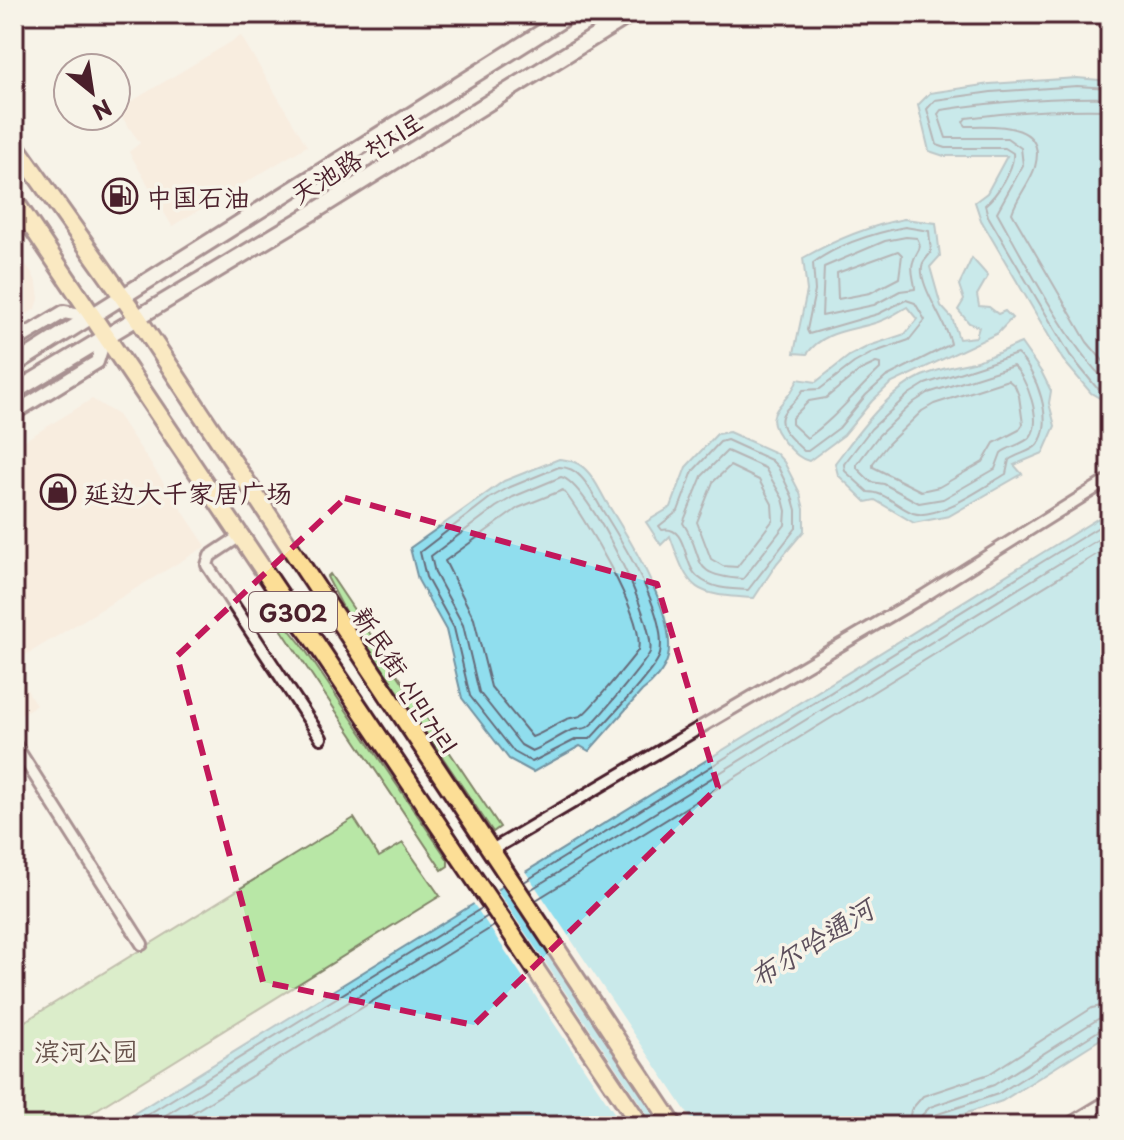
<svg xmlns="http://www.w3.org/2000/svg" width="1124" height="1140" font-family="'Playpen Sans','LXGW WenKai TC','Poor Story',sans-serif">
	<rect width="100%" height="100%" fill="#f7f3e8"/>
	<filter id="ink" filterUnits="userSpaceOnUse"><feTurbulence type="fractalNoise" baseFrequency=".0125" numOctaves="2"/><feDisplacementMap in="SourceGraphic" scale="16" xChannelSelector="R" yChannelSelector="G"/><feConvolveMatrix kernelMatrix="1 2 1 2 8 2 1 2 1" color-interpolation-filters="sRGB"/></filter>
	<g filter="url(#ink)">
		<g fill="#f8e6d6">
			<path d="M 241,36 L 307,146 L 172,226 L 129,152 L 140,143 L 117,110 Z"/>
			<path d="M 14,248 L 32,273 L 37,284 L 39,299 L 36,308 L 14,324 Z"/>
			<path d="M 92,399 L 118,415 L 206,546 L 14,662 L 14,447 Z"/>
			<path d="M 14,668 L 36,705 L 14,719 Z"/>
		</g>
		<g fill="#b8e7a6" stroke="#818368" stroke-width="2">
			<path d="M 330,574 L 500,827 L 493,832 L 349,619 L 327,577 Z"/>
			<path d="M 273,609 L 301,644 L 448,860 L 448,866 L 442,870 L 269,611 Z"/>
			<path d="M 354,818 L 379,857 L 403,843 L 440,896 L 70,1126 L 14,1126 L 14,1028 Z"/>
		</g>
		<g fill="#90deee" stroke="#7492a0" stroke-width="2">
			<path d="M 1077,78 L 1110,81 L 1110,404 L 1091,393 L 1063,360 L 981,220 L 975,202 L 987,193 L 1007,156 L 944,156 L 929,151 L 918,105 L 930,93 L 990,84 Z"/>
			<path d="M 904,219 L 936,223 L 940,256 L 930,267 L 941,306 L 952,318 L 959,339 L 976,337 L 979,327 L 969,323 L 958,310 L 964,300 L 959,285 L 972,258 L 988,276 L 977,295 L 979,306 L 989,307 L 998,314 L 1005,311 L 1012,318 L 998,333 L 890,384 L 872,401 L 844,435 L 809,461 C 798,458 793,451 785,443 C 756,410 788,407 798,379 L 816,382 L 849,356 L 869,346 L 905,334 L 917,319 L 907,307 C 898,312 888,319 878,322 C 851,331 824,330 807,354 L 794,353 L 807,291 L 803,258 C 835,240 869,226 904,219 Z"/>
			<path d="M 1021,343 L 1042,373 L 1051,391 L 1049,403 L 1055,426 L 1043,453 L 1014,465 L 1022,474 L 949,516 L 914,523 L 875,500 L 866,502 L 838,475 L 835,463 C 859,432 885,393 922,376 C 937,370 953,366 969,363 C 987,359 1005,350 1021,343 Z"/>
			<path d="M 729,432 L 776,453 L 784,462 L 800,493 L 804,509 L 804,531 L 777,563 L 754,598 C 693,594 690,593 670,536 L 661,545 L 646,522 L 671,507 L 686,467 L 717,434 Z"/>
			<path d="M 559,459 C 570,460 579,462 587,471 C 595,479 601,493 607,503 C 629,538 677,615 668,657 C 665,670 652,684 642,691 L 589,751 L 580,746 L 533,772 L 509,759 L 462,698 L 446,630 L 418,580 L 410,548 L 504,481 Z"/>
			<path d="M 1110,511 L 1110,1033 L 1002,1101 L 929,1126 L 114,1126 Z"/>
		</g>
		<g fill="#f7f3e8">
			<path d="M 523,868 L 696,1126 L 663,1126 L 500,883 Z"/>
			<path d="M 494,886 L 655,1126 L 623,1126 L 471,900 Z"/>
		</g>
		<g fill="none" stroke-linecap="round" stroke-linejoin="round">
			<g stroke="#666b79" stroke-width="2">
				<path d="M 1110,88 L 1077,86 L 991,92 L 935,100 L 927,109 L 937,145 L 946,148 L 1005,148 L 1013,153 C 1015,168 997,195 985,205 L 988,216 L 1070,355 L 1096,387 L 1110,395"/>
				<path d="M 1110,98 C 1053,97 998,101 941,110 L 938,114 L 946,138 L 1007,138 L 1021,148 L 1023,165 L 997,212 C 1018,249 1078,364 1110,383"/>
				<path d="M 1110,110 C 1062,109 1014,111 966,118 L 963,122 L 966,126 C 993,126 1048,121 1035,167 C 1030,183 1017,197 1012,213 L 1087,342 L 1110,369"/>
				<path d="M 905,227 L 929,231 L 931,252 C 929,256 925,259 923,263 C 915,282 948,324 951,344 L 886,377 L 866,395 L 839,428 L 808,451 L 804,451 C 793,440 772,425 786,410 C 792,403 799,398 803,390 L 820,389 L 854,363 L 872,353 L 909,340 L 925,320 L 915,303 L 906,300 L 878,314 L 809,334 L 807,330 L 815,291 L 813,263 C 839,244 874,233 905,227 Z"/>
				<path d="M 906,237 L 917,238 C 924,250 916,250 913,262 C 910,271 915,281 915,289 L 900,291 L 874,305 L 822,316 L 824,267 L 885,241 Z"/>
				<path d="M 898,251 L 902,255 L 899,278 L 870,293 L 838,299 L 837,273 Z"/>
				<path d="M 1017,354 C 1036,370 1056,424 1037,445 C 1031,452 1017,454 1009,460 L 1006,474 C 985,486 937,521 913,513 C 897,507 886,492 868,492 L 845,471 L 844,464 L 871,429 L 909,394 L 925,384 Z"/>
				<path d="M 876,363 L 880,364 L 880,369 C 855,392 835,419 807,438 L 792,424 L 792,418 L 809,401 L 826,398 L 859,371 Z"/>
				<path d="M 1013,366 C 1027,377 1043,422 1030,437 C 1023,445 1009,446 1001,453 L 995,469 L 943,499 L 919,503 L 884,484 L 871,482 L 857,468 L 857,464 L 879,435 L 914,402 L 928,393 Z"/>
				<path d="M 1008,380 L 1015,386 L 1019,396 L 1023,424 L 1019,430 L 994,443 L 983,462 L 939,487 L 921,491 L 873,467 L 873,463 L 888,444 L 922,411 L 934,404 Z"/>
				<path d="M 727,440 L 771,460 L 778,467 L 792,496 L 796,510 L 796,528 L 748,590 C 730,589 712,589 698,577 C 682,564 688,525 662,530 L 659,526 L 678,511 L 693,471 L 720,442 Z"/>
				<path d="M 727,451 L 765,468 L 783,499 L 786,511 L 785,525 L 743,579 C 686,575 707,559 683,523 L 702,476 Z"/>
				<path d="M 730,466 L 759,480 L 772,504 L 773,520 L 737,567 L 723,566 L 711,559 L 697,522 L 713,482 Z"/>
				<path d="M 559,467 C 568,467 575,470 581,477 C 589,485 595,498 601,508 C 622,541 668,614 660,654 C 657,669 603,725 590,739 L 577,739 L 532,762 L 514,752 L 470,696 L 454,628 L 426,577 L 420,552 L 490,498 L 508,488 Z"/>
				<path d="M 561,477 C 588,482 657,623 650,652 C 648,659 595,723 588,727 C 583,730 576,728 570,731 C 557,737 545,746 532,751 L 521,745 L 479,692 L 463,625 L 435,573 L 431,556 L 496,507 L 513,497 Z"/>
				<path d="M 563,490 C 583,515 646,619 638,650 C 636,654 588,712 582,715 C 578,718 570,717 565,720 C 554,725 544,733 532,737 L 491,687 L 474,619 L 445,561 L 518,508 Z"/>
				<path d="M 524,882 L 1110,520"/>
				<path d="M 530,890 L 1110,532"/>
				<path d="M 536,900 L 1110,546"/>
				<path d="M 129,1126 L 482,908"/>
				<path d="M 148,1126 L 488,916"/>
				<path d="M 171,1126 L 494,926"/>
				<path d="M 908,1126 L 911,1110 L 923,1096 L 989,1074 L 1092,1008 L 1110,1004"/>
				<path d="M 920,1126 L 922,1115 L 930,1107 L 994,1085 L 1098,1019 L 1110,1016"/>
				<path d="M 930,1126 L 935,1115 L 998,1094 L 1103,1028 L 1110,1026"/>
			</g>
			<g stroke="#4a1f2b" stroke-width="16">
				<g id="minor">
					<path d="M 240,536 L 210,556 L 207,565 L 321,738"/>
					<path d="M 14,743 L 142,944"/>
					<path d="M 490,851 L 922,597 L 1110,479"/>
				</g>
			</g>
			<g stroke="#4a1f2b" stroke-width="18">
				<g id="tertiary">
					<path d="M 14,342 L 64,312 L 92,317"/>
					<path d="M 14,413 L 97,362 L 105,337"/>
				</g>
			</g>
			<g stroke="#4a1f2b" stroke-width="20">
				<g id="secondary">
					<path d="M 14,365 L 571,14"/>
					<path d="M 14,392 L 315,211 L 631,14"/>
					<path d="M 1070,1126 L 1110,1102"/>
				</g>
			</g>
			<g stroke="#4a1f2b" stroke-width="22">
				<g id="trunk">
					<path d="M 14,144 L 137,317 L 674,1126"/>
					<path d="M 14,200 L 285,602 L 311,636 L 641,1126"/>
				</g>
			</g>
			<use href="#minor" stroke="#f7f3e8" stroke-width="10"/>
			<use href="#tertiary" stroke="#f7f3e8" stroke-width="12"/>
			<use href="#secondary" stroke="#f7f3e8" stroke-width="14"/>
			<use href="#trunk" stroke="#fcde96" stroke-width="16"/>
		</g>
	</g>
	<path d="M0 0H1124V1140H0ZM 345,498 L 657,584 L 718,787 L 474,1025 L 263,982 L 177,656 Z" fill="#f7f3e8" fill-opacity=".55" fill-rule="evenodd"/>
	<path fill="none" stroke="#c2185b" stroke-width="6" stroke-dasharray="16 10" stroke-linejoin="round" d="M 345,498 L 657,584 L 718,787 L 474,1025 L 263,982 L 177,656 Z"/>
	<defs>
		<g id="fuel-ring" transform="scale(1.8)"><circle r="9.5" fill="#f7f3e8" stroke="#4a1f2b" stroke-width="1.5"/><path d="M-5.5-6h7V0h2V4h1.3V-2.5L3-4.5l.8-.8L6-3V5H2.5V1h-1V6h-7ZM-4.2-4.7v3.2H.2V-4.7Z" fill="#4a1f2b"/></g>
		<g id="shop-ring" transform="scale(1.8)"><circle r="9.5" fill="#f7f3e8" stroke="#4a1f2b" stroke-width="1.5"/><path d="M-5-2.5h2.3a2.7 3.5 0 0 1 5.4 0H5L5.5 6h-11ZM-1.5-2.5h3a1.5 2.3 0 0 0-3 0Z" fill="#4a1f2b"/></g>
	</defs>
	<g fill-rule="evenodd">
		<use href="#fuel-ring" x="120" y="196"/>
		<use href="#shop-ring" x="58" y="492"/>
	</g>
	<g text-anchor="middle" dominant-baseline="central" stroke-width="7" stroke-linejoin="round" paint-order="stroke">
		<rect fill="#f7f3e8" stroke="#7e5f64" stroke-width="2" x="249" y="592" width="88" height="40" rx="6"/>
		<g font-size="24" font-weight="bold" fill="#4a1f2b">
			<text x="293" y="612">G302</text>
		</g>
		<g font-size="26" fill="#4a1f2b" stroke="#f7f3e8">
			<text transform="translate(356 157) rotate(-32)">天池路 천지로</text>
			<text transform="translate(406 680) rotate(57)">新民街 신민거리</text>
		</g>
		<g font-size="26" fill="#4a1f2b" stroke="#f7f3e8" text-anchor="start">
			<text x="146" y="196">中国石油</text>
			<text x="84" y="492">延边大千家居广场</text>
		</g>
		<g font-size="26" fill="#66514a" stroke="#f7f3e8">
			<text x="86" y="1050">滨河公园</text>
		</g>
		<g font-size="28" font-style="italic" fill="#5c4f5c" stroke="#f7f3e8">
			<text transform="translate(811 942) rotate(-32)">布尔哈通河</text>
		</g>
	</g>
	<rect width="1124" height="1140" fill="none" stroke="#f7f3e8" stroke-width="48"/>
	<rect x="24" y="24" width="1076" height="1092" fill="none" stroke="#4a1f2b" stroke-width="3" filter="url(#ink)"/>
	<g transform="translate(92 92) rotate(150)"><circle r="38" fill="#f7f3e8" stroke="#b29e9c" stroke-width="2"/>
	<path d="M0-6L14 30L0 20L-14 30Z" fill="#4a1f2b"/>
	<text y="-12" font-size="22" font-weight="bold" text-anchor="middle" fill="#4a1f2b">N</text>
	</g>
</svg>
